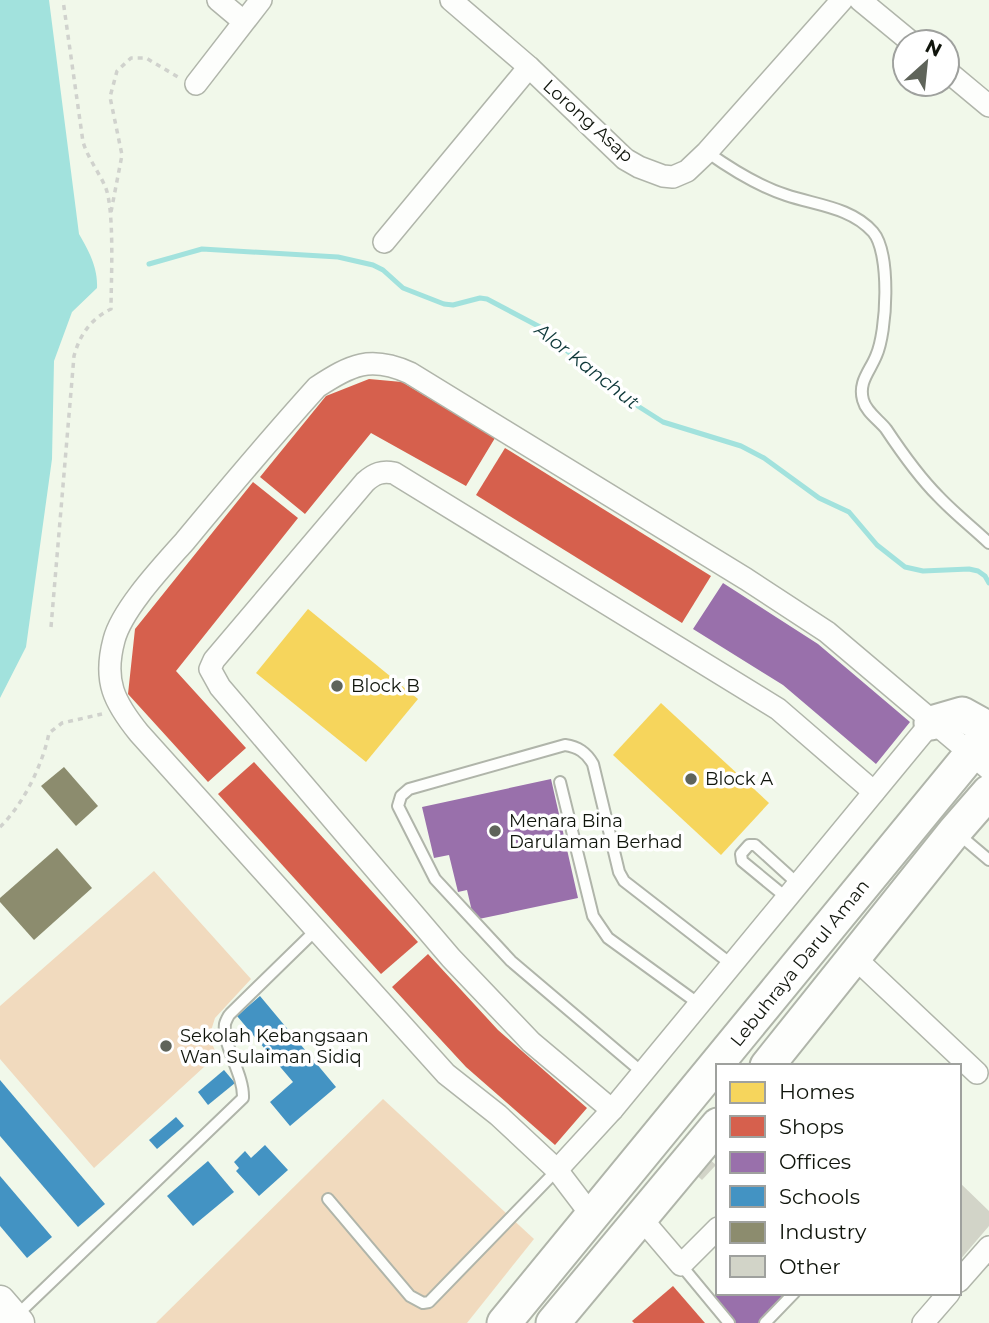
<svg xmlns="http://www.w3.org/2000/svg" width="989" height="1323" font-family="Montserrat,sans-serif">
	<rect width="100%" height="100%" fill="#f1f8ea"/>
	<g fill="#f1dabe">
		<path d="M 154,871 L 251,979 L 215,1018 L 209,1037 L 217,1055 L 94,1168 L 0,1059 L 0,1006 Z"/>
		<path d="M 383,1099 L 534,1239 L 467,1323 L 156,1323 Z"/>
	</g>
	<path fill="#a2e2dd" d="M 0,0 L 49,0 L 79,234 C 89,251 98,268 97,288 L 72,312 L 54,361 L 52,459 L 26,647 L 0,698 Z"/>
	<g fill="#f6d55c">
		<path d="M 308,609 L 418,699 L 366,762 L 256,673 Z"/>
		<path d="M 661,703 L 769,803 L 721,855 L 613,755 Z"/>
	</g>
	<g fill="#d6604d">
		<path d="M 369,379 L 402,382 L 495,438 L 466,486 L 371,433 L 305,514 L 260,477 L 326,396 Z"/>
		<path d="M 505,448 L 711,576 L 682,623 L 476,495 Z"/>
		<path d="M 253,482 L 298,518 L 176,671 L 246,748 L 208,782 L 128,694 L 135,629 Z"/>
		<path d="M 254,762 L 418,942 L 381,974 L 218,794 Z"/>
		<path d="M 428,954 L 498,1030 L 587,1108 L 555,1145 L 466,1067 L 392,987 Z"/>
		<path d="M 673,1286 L 705,1323 L 634,1323 L 632,1321 Z"/>
	</g>
	<g fill="#9970ab">
		<path d="M 723,583 L 818,644 L 910,722 L 876,764 L 783,685 L 693,629 Z"/>
		<path d="M 551,779 L 578,898 L 474,920 L 467,890 L 458,892 L 449,855 L 434,858 L 422,807 Z"/>
		<path d="M 716,1293 L 787,1293 L 761,1323 L 734,1323 L 716,1303 Z"/>
	</g>
	<g fill="#4393c3">
		<path d="M 260,996 L 336,1087 L 290,1126 L 270,1102 L 293,1082 L 237,1016 Z"/>
		<path d="M 224,1070 L 235,1083 L 208,1105 L 198,1092 Z"/>
		<path d="M 0,1080 L 105,1204 L 78,1227 L 0,1136 Z"/>
		<path d="M 176,1117 L 184,1126 L 157,1149 L 149,1140 Z"/>
		<path d="M 265,1145 L 288,1170 L 259,1196 L 236,1171 L 239,1168 L 234,1162 L 245,1151 L 251,1158 Z"/>
		<path d="M 208,1161 L 234,1192 L 193,1226 L 167,1196 Z"/>
		<path d="M 0,1176 L 52,1237 L 27,1258 L 0,1226 Z"/>
	</g>
	<g fill="#8c8c6e">
		<path d="M 64,767 L 98,806 L 76,826 L 41,786 Z"/>
		<path d="M 57,848 L 92,888 L 34,940 L 0,902 L 0,898 Z"/>
	</g>
	<g fill="none" stroke-linecap="round" stroke-linejoin="round">
		<path stroke="#a2e2dd" stroke-width="5" d="M 149,264 L 202,249 L 338,257 L 373,265 L 383,270 L 403,288 L 444,304 L 453,305 L 480,298 L 487,299 L 540,327 L 611,389 L 663,422 L 741,446 L 764,458 L 819,498 L 849,512 L 877,545 L 905,567 L 923,571 L 969,569 L 978,571 L 985,576 L 989,583"/>
	</g>
	<g fill="#d2d4c8">
		<path d="M 708,1158 L 716,1165 L 702,1180 L 694,1173 Z"/>
		<path d="M 959,1182 L 989,1211 L 989,1226 L 959,1261 Z"/>
	</g>
	<g fill="none" stroke-linecap="round" stroke-linejoin="round">
		<g stroke="#b0b5aa" stroke-width="14">
			<g id="lane">
				<path d="M 707,152 C 731,169 758,186 786,195 C 815,205 851,207 873,232 C 891,253 887,332 876,356 C 870,371 858,382 863,400 C 866,412 879,420 886,429 C 902,453 918,476 938,496 C 954,513 972,527 989,543"/>
				<path d="M 560,782 L 593,916 L 608,938 L 699,1004"/>
				<path d="M 956,832 L 989,860"/>
				<path d="M 787,898 L 742,861 L 741,854 L 749,845 L 755,845 L 798,884"/>
				<path d="M 643,1073 L 511,961 L 435,879 L 398,806 L 401,796 L 409,789 L 565,745 C 578,747 586,752 593,764 L 619,872 L 624,881 L 731,964"/>
				<path d="M 328,1199 L 410,1296 L 423,1303 L 429,1302 L 557,1170"/>
				<path d="M 681,1265 L 729,1323"/>
				<path d="M 16,1316 L 243,1098 C 244,1074 222,1045 225,1024 C 225,1023 229,1014 230,1014 L 317,929"/>
				<path d="M 765,1323 L 794,1293"/>
			</g>
		</g>
		<g stroke="#b0b5aa" stroke-width="24">
			<g id="street">
				<path d="M 218,0 L 243,21"/>
				<path d="M 451,0 L 529,67 L 625,159 L 639,167 L 663,176 L 673,177 L 687,171 L 707,152 L 842,0"/>
				<path d="M 860,0 L 911,42"/>
				<path d="M 947,71 L 989,106"/>
				<path d="M 196,84 L 261,0"/>
				<path d="M 384,242 L 529,67"/>
				<path d="M 855,958 L 977,1073"/>
				<path d="M 612,1110 L 531,1042 L 451,958 L 220,687 L 210,669 L 214,660 L 365,482 C 375,473 382,471 394,473 L 778,709 L 874,792"/>
				<path d="M 557,1170 L 612,1110 L 931,723"/>
				<path d="M 592,1216 L 557,1170 L 498,1115 L 446,1074 L 139,733 C 114,702 103,681 114,640 C 122,609 163,566 185,541 C 228,489 272,437 317,387 C 351,365 370,355 410,373 L 746,579 L 827,632 L 989,769"/>
				<path d="M 640,1217 L 681,1265 L 718,1228"/>
				<path d="M 959,1281 L 989,1247"/>
				<path d="M 923,1323 L 949,1293"/>
			</g>
		</g>
		<g stroke="#b0b5aa" stroke-width="33">
			<path id="secondary" d="M 0,1301 L 19,1323"/>
		</g>
		<g stroke="#b0b5aa" stroke-width="37">
			<g id="primary">
				<path d="M 931,723 L 962,714 L 989,729"/>
				<path d="M 767,1066 L 955,831 L 989,792"/>
				<path d="M 504,1323 L 989,732"/>
				<path d="M 553,1323 L 718,1125"/>
			</g>
		</g>
		<g stroke="#d0d2cd" stroke-width="3.5" stroke-dasharray="5 5" stroke-linecap="butt">
			<path d="M 111,212 L 122,155 L 110,97 L 117,71 L 131,58 L 146,58 L 178,77"/>
			<path d="M 51,627 L 74,356 C 80,334 91,319 111,309 C 111,282 115,208 105,186 C 98,171 88,158 83,142 L 63,0"/>
			<path d="M 0,827 C 23,805 43,764 49,733 L 62,723 L 102,714"/>
		</g>
		<use href="#lane" stroke="#fdfefc" stroke-width="10"/>
		<use href="#street" stroke="#fdfefc" stroke-width="21"/>
		<use href="#secondary" stroke="#fdfefc" stroke-width="30"/>
		<use href="#primary" stroke="#fdfefc" stroke-width="33"/>
	</g>
	<g fill="#5f645a" stroke="#fff" stroke-width="2.5">
		<circle cx="337" cy="686" r="7"/>
		<circle cx="691" cy="779" r="7"/>
		<circle cx="495" cy="831" r="7"/>
		<circle cx="166" cy="1046" r="7"/>
	</g>
	<g text-anchor="middle" dominant-baseline="central" stroke-width="7" stroke-linejoin="round" paint-order="stroke">
		<g font-size="18" fill="#10150c" stroke="#fff">
			<text transform="translate(588 121) rotate(42)">Lorong Asap</text>
			<text transform="translate(800 963) rotate(-51)">Lebuhraya Darul Aman</text>
		</g>
		<g font-size="18" fill="#10150c" stroke="#fff" text-anchor="start">
			<text x="351" y="686">Block B</text>
			<text x="705" y="779">Block A</text>
			<text x="509" y="821">Menara Bina<tspan x="509" dy="21">Darulaman Berhad</tspan></text>
			<text x="180" y="1036">Sekolah Kebangsaan<tspan x="180" dy="21">Wan Sulaiman Sidiq</tspan></text>
		</g>
		<g font-size="19" font-style="italic" fill="#0c3738" stroke="#fff">
			<text transform="translate(587 366) rotate(38)">Alor Kanchut</text>
		</g>
	</g>
	<rect x="716" y="1064" width="245" height="231" fill="#ffffff" stroke="#9fa19e" stroke-width="2"/>
	<rect x="730" y="1082" width="35" height="21" fill="#f6d55c" stroke="#9fa19e" stroke-width="2"/>
	<text x="779" y="1099" font-size="21" fill="#10150c">Homes</text>
	<rect x="730" y="1116" width="35" height="21" fill="#d6604d" stroke="#9fa19e" stroke-width="2"/>
	<text x="779" y="1134" font-size="21" fill="#10150c">Shops</text>
	<rect x="730" y="1152" width="35" height="21" fill="#9970ab" stroke="#9fa19e" stroke-width="2"/>
	<text x="779" y="1169" font-size="21" fill="#10150c">Offices</text>
	<rect x="730" y="1186" width="35" height="21" fill="#4393c3" stroke="#9fa19e" stroke-width="2"/>
	<text x="779" y="1204" font-size="21" fill="#10150c">Schools</text>
	<rect x="730" y="1222" width="35" height="21" fill="#8c8c6e" stroke="#9fa19e" stroke-width="2"/>
	<text x="779" y="1239" font-size="21" fill="#10150c">Industry</text>
	<rect x="730" y="1256" width="35" height="21" fill="#d2d4c8" stroke="#9fa19e" stroke-width="2"/>
	<text x="779" y="1274" font-size="21" fill="#10150c">Other</text>
	<g transform="translate(926 63) rotate(27)"><circle r="33" fill="#ffffff" stroke="#9fa19e" stroke-width="2"/>
	<path d="M0-5L12 26L0 18L-12 26Z" fill="#5f645a"/>
	<text y="-10" font-size="19" font-weight="bold" text-anchor="middle" fill="#10150c">N</text>
	</g>
</svg>
